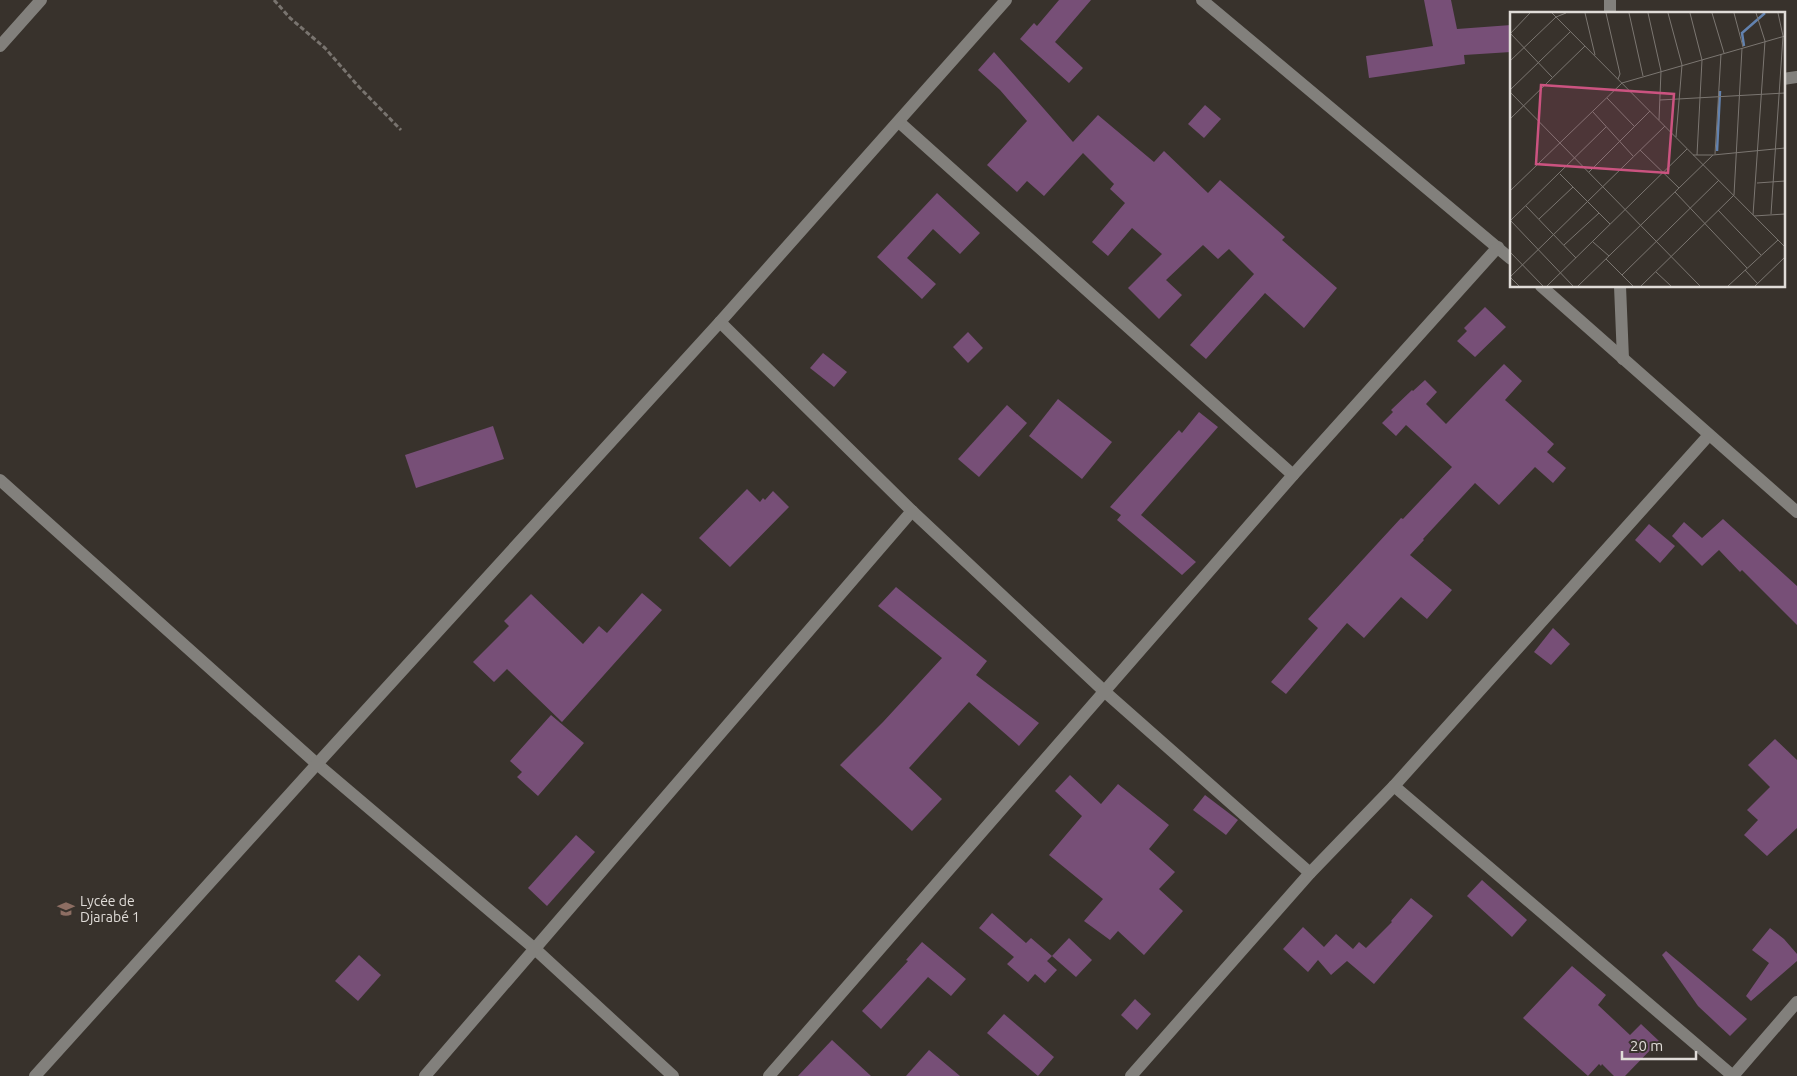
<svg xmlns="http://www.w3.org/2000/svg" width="1797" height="1076" font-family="Ubuntu,sans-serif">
	<rect width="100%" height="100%" fill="#38322c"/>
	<g fill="#774f77">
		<path d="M 1059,0 L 1091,0 L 1055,42 L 1083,68 L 1069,83 L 1020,39 L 1034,23 L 1037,26 Z"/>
		<path d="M 1424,0 L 1451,0 L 1457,29 L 1511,25 L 1511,52 L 1464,55 L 1465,64 L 1369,78 L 1366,56 L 1433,46 Z"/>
		<path d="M 994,52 L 1073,142 L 1098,115 L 1154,162 L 1164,151 L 1208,193 L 1220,180 L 1285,237 L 1282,240 L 1337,288 L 1304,328 L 1265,293 L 1206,359 L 1190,345 L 1254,274 L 1229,249 L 1218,259 L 1203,245 L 1166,280 L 1182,295 L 1159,319 L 1128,288 L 1162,254 L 1132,228 L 1108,256 L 1092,242 L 1125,203 L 1110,189 L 1114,184 L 1083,153 L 1044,196 L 1027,181 L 1017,192 L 987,165 L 1027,121 L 1000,90 L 978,70 Z"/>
		<path d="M 1205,105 L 1221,119 L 1204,138 L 1188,124 Z"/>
		<path d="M 937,193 L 980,233 L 960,254 L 933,229 L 907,258 L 936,284 L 922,299 L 877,257 Z"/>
		<path d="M 1485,307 L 1506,327 L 1475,357 L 1457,341 L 1467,331 L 1464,328 Z"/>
		<path d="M 968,332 L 983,348 L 968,363 L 953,347 Z"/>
		<path d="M 823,353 L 847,372 L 834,387 L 810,368 Z"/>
		<path d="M 1504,364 L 1522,381 L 1505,400 L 1554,444 L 1547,452 L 1566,468 L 1553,483 L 1535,467 L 1499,505 L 1475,483 L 1423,539 L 1424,540 L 1410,555 L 1452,590 L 1427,619 L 1401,597 L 1364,638 L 1347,623 L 1286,694 L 1271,682 L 1318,628 L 1308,619 L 1401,518 L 1403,519 L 1452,467 L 1406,425 L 1396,436 L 1382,423 L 1393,412 L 1391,410 L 1412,390 L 1413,391 L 1425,380 L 1437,392 L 1426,404 L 1446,424 Z"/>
		<path d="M 1058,399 L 1112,442 L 1082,479 L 1029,436 Z"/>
		<path d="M 1007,405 L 1027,423 L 979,477 L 958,459 Z"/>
		<path d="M 1199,412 L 1218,427 L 1141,515 L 1196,562 L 1182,575 L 1117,520 L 1121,515 L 1110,507 L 1179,430 L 1182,433 Z"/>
		<path d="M 493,426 L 504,459 L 416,488 L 405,455 Z"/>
		<path d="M 747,489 L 760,502 L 763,498 L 765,500 L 773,491 L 789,507 L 730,567 L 699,538 Z"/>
		<path d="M 1723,519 L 1797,586 L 1797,625 L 1742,570 L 1740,572 L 1719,550 L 1702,566 L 1672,536 L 1684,522 L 1702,538 Z"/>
		<path d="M 1649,524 L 1675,546 L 1660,563 L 1635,540 Z"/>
		<path d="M 896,587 L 987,661 L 976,675 L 1039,723 L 1019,746 L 969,702 L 909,768 L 942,799 L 912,831 L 840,765 L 883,722 L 942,658 L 878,606 Z"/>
		<path d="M 642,593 L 662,610 L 562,722 L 507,669 L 494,682 L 473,662 L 509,626 L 504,621 L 531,594 L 583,644 L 599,626 L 607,633 Z"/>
		<path d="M 1553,628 L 1570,644 L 1551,665 L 1534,652 Z"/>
		<path d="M 551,715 L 584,743 L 538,796 L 517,777 L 522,772 L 510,761 Z"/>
		<path d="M 1775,739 L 1797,760 L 1797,828 L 1767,856 L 1744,835 L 1758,820 L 1747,810 L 1770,787 L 1748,765 Z"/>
		<path d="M 1070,775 L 1101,804 L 1118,784 L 1169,825 L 1149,849 L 1175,872 L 1159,889 L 1183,911 L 1144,955 L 1118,931 L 1110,940 L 1084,921 L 1103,899 L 1049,855 L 1082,816 L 1055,791 Z"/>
		<path d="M 1205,795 L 1238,820 L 1226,835 L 1193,810 Z"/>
		<path d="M 576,835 L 595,852 L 547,906 L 528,888 Z"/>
		<path d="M 1482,880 L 1527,920 L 1512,937 L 1467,896 Z"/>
		<path d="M 1411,898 L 1433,916 L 1374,984 L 1347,961 L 1331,975 L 1318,960 L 1308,972 L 1283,949 L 1303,927 L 1324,947 L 1336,934 L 1353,949 L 1359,942 L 1366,948 L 1392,922 L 1391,921 Z"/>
		<path d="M 992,913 L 1026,943 L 1031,938 L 1052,956 L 1047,961 L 1057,970 L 1045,983 L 1035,974 L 1028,982 L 1007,964 L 1014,957 L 979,928 Z"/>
		<path d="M 1770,928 L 1784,939 L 1797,954 L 1797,961 L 1751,1001 L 1746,996 L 1769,963 L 1752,950 Z"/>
		<path d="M 1069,938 L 1092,960 L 1076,977 L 1052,956 Z"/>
		<path d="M 922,942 L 966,979 L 951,996 L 928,977 L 881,1029 L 862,1011 L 908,961 L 906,960 Z"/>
		<path d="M 1666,951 L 1747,1019 L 1730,1036 L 1698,1006 L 1662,955 Z"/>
		<path d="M 359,955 L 381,975 L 358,1001 L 335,981 Z"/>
		<path d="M 1572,966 L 1606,995 L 1598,1005 L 1630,1035 L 1641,1024 L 1659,1041 L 1625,1076 L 1614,1076 L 1602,1064 L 1601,1066 L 1599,1064 L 1588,1076 L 1523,1018 Z"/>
		<path d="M 1135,999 L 1151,1014 L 1137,1030 L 1121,1015 Z"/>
		<path d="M 1004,1014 L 1054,1057 L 1038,1076 L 987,1033 Z"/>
		<path d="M 832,1040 L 871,1076 L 798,1076 Z"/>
		<path d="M 929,1050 L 960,1076 L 906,1076 Z"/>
	</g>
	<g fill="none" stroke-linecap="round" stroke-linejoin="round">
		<path stroke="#79746f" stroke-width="3" stroke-dasharray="5 2.5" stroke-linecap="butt" d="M 274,0 L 290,18 L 325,48 L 359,87 L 401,130"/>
		<g stroke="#82807c" stroke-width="12">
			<path d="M 1202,0 L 1511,259"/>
			<path d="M 1610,0 L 1610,14"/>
			<path d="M 0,46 L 41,0"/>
			<path d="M 1783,79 L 1797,77"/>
			<path d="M 899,122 L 1293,475"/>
			<path d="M 1541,286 L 1797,512"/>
			<path d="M 1620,286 L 1623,359"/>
			<path d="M 720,322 L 912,511 L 1104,691 L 1310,873"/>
			<path d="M 0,480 L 317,764 L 535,949 L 673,1076"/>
			<path d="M 1394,786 L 1733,1076"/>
			<path d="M 35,1076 L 317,764 L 720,322 L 1006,0"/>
			<path d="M 425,1076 L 912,511"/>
			<path d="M 769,1076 L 1293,475 L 1498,247"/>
			<path d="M 1131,1076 L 1310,873 L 1394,786 L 1709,435"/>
			<path d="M 1733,1076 L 1797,1002"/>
		</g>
	</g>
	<defs>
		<g id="university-bare" transform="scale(1.35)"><path d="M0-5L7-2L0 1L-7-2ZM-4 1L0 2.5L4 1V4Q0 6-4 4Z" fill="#8d6e63" stroke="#38322c" stroke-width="2.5" paint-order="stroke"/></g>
	</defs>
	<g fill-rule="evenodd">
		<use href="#university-bare" x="66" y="909"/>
	</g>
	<g text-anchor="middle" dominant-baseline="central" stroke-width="4" stroke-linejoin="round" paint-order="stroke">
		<g font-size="14" fill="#e0dcd8" stroke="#38322c" text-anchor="start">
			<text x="80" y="901">Lycée de<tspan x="80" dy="16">Djarabé 1</tspan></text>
		</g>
	</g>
	<g transform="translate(1510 12)">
		<rect width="275" height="275" fill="#38322c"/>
		<path fill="none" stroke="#6282af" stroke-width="2.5" d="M 234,34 L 232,21 L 255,1M 207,139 L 210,79"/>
		<path fill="none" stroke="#7b7671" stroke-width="1" d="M 42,1 L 275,235M 75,1 L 85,43M 96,1 L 110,62 L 108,67M 119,1 L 133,64M 138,1 L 151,59 L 149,108M 158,1 L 172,53 L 166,125M 180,1 L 192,48 L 187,143M 202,1 L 214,41M 224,1 L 233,35M 0,21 L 42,65M 0,22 L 20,1M 0,49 L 46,5 L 56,1M 0,78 L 60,20M 0,80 L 190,274M 97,86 L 124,114M 150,88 L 275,81M 83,100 L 123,144M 0,107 L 75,34M 130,138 L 169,176M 205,142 L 211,42M 183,143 L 203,143M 79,160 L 140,99M 50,162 L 100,212M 247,171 L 275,169M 0,179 L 112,71 L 275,24M 165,180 L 237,256M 16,194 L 66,246M 208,198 L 251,243M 261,202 L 273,24 L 268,1M 243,203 L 255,29 L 246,1M 244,204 L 275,202M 29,207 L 63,175M 0,208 L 63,274M 0,209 L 96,115M 83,230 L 99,244M 54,233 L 89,201M 0,240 L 33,274M 96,247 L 123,274M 235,258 L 248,272M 146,260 L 161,274M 112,263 L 209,168M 9,274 L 0,265 L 155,114M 37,274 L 177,137M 68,274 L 203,143 L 275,136M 131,274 L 224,183 L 232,36M 218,274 L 268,228M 245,274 L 275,245"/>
		<path fill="#cb5380" fill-opacity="0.15" stroke="#cb5380" stroke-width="2.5" d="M 31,73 L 164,82 L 158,161 L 26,152 Z"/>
		<rect width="275" height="275" fill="none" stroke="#e0dcd8" stroke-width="2.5"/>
	</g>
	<path d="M1622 1051v8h74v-8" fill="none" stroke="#e0dcd8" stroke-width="2.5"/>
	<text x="1630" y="1051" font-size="15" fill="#e0dcd8" stroke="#38322c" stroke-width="4" paint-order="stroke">20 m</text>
</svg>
